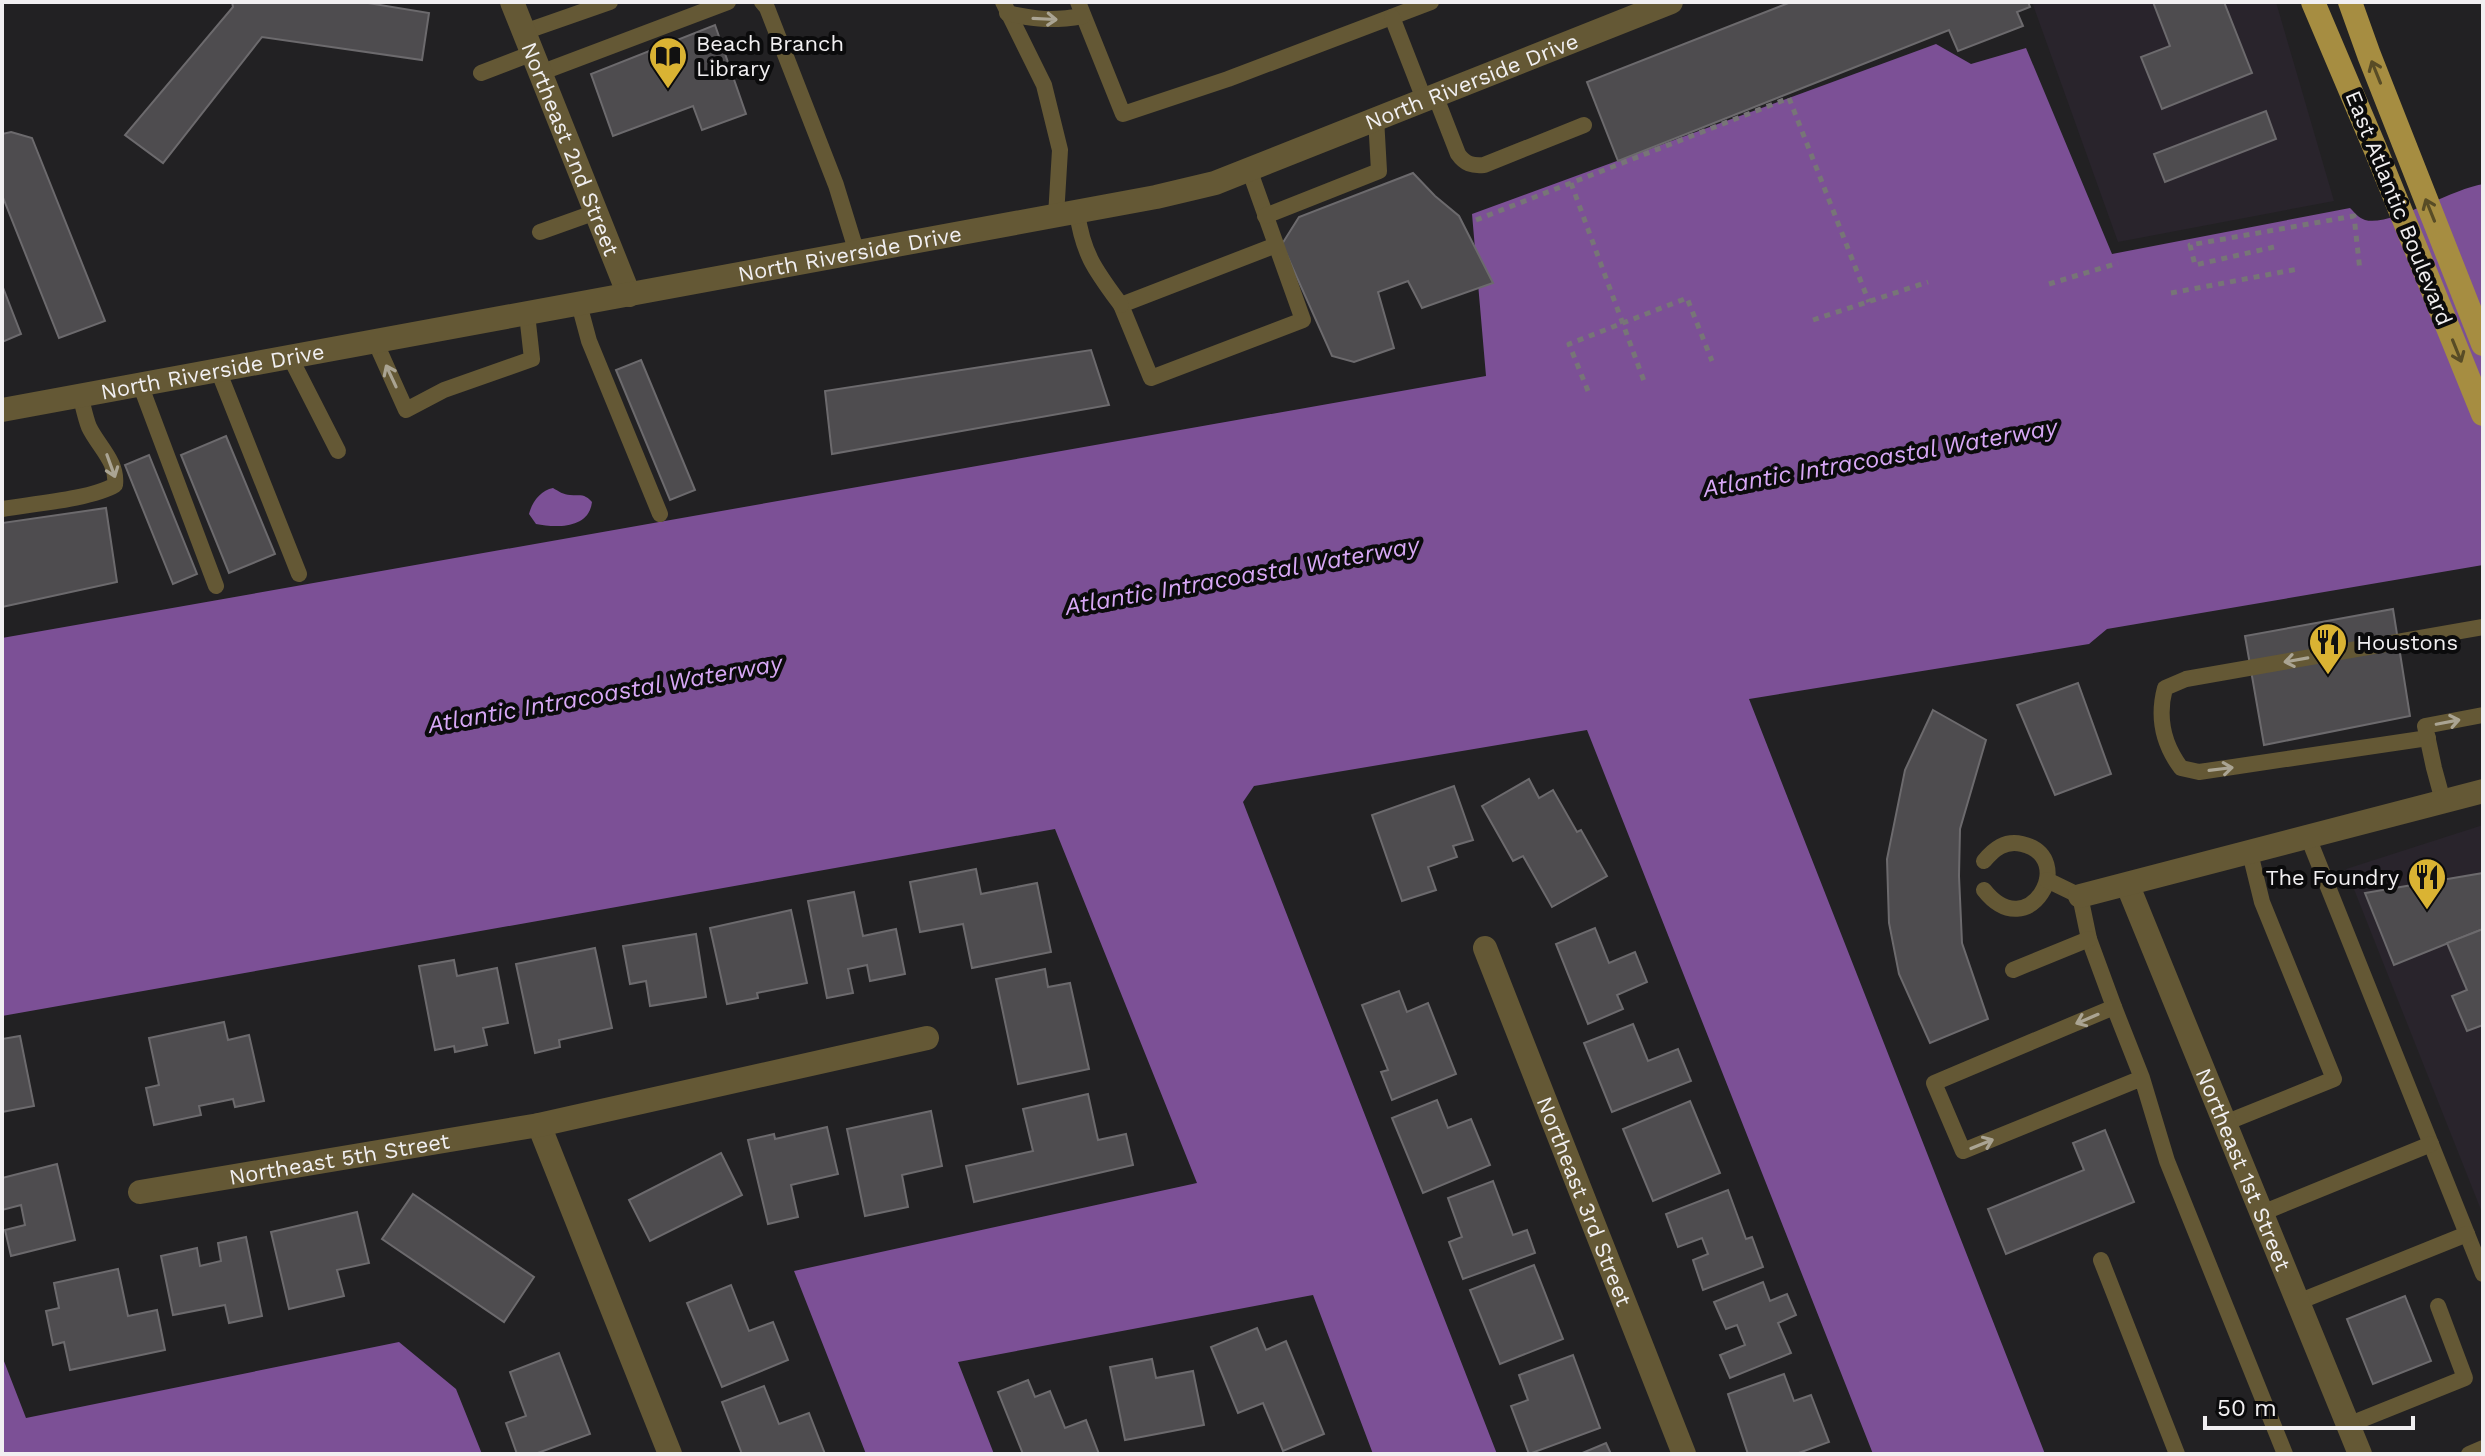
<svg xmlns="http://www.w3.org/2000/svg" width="2485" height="1456" font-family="'Work Sans',sans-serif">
	<rect width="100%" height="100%" fill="#222123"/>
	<g fill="#29242c">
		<path d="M 2032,2 L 2276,2 L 2334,201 L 2118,242 Z"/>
		<path d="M 2483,825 L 2483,1215 L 2346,869 Z"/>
	</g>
	<g fill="#7c5096">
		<path d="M 1936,44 L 1971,64 L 2026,48 L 2112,254 L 2350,208 C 2355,213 2359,218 2365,220 C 2390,227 2452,189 2483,184 L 2483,565 L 2107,629 L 2089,644 L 1749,699 L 2045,1454 L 1873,1454 L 1587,730 L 1254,786 L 1243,802 L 1497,1454 L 1373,1454 L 1313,1295 L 958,1362 L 994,1454 L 866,1454 L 794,1271 L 1197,1183 L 1055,829 L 2,1016 L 2,638 L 1486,376 L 1472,214 Z"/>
		<path d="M 553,488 C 558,491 564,495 570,495 C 580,496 584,493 592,502 C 589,529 556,528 536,524 L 529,514 C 532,502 541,490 553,488 Z"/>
		<path d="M 399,1342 L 456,1389 L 482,1454 L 2,1454 L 2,1356 L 26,1418 Z"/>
	</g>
	<g fill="#4e4c4f" stroke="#6c6a6d" stroke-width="2">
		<path d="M 232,2 L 362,2 L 429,13 L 422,60 L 262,37 L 163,163 L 125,135 L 233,7 Z"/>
		<path d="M 1791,2 L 2028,2 L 2030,7 L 2017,12 L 2023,26 L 1958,51 L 1949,30 L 1618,161 L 1587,82 Z"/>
		<path d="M 2153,2 L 2224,2 L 2252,73 L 2162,109 L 2141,57 L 2170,46 Z"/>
		<path d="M 715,25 L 746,114 L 702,130 L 693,106 L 613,136 L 591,74 Z"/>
		<path d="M 2266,111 L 2276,139 L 2165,182 L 2154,154 Z"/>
		<path d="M 11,132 L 32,138 L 105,321 L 59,338 L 2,195 L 2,134 Z"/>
		<path d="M 1413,173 L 1435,196 L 1459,216 L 1493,283 L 1422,308 L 1408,281 L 1378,292 L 1394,348 L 1354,362 L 1332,356 L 1282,244 L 1299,217 Z"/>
		<path d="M 2,285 L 21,334 L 2,342 Z"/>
		<path d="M 1091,350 L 1109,405 L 832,454 L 825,391 Z"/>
		<path d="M 641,360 L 695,490 L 670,500 L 616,370 Z"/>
		<path d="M 226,436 L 275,554 L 229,573 L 181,455 Z"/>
		<path d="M 149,455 L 197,574 L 173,584 L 125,465 Z"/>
		<path d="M 106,508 L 117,582 L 2,607 L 2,523 Z"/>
		<path d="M 2393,609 L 2410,716 L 2264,745 L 2245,636 Z"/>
		<path d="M 2078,683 L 2111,774 L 2055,795 L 2017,705 Z"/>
		<path d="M 1933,710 L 1986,740 L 1960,829 L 1959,876 L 1962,943 L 1988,1019 L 1930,1043 L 1899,974 L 1889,923 L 1887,859 L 1905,770 Z"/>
		<path d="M 1529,779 L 1539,798 L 1553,790 L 1577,832 L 1581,830 L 1607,876 L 1552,907 L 1523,856 L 1513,861 L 1482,806 Z"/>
		<path d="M 1454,786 L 1473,840 L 1453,846 L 1457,857 L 1428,867 L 1436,890 L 1402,901 L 1372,815 Z"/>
		<path d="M 976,869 L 981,894 L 1037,883 L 1051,952 L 972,968 L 963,924 L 920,932 L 910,882 Z"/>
		<path d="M 2483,873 L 2483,929 L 2394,965 L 2365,893 Z"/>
		<path d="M 854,892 L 863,936 L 896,929 L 905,974 L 870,981 L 867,965 L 848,969 L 853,993 L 827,998 L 808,901 Z"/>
		<path d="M 791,910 L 807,983 L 757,993 L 758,998 L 727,1004 L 710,928 Z"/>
		<path d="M 1595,928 L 1609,963 L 1635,952 L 1647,982 L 1617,995 L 1623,1009 L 1588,1024 L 1556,944 Z"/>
		<path d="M 2483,929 L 2483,1025 L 2467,1031 L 2452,996 L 2467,990 L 2447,943 Z"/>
		<path d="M 696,934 L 706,997 L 650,1006 L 646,981 L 630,984 L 623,946 Z"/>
		<path d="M 595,948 L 612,1028 L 559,1040 L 560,1047 L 535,1053 L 516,964 Z"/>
		<path d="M 454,960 L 457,976 L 497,968 L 508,1023 L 483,1028 L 487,1045 L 455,1052 L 454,1046 L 435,1050 L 419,966 Z"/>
		<path d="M 1045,969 L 1048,987 L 1070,983 L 1089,1069 L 1018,1084 L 996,979 Z"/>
		<path d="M 1399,991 L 1407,1012 L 1428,1003 L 1456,1074 L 1392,1100 L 1381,1072 L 1388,1070 L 1362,1005 Z"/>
		<path d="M 224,1022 L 228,1040 L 249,1035 L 264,1101 L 235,1107 L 233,1099 L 199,1106 L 201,1115 L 154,1125 L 146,1088 L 159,1085 L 149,1038 Z"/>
		<path d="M 1633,1024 L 1648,1061 L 1678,1049 L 1691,1081 L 1612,1112 L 1584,1043 Z"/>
		<path d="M 20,1036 L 34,1106 L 2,1112 L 2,1039 Z"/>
		<path d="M 1088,1094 L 1098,1140 L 1126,1134 L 1133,1165 L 974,1202 L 966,1166 L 1033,1151 L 1023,1109 Z"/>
		<path d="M 1437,1100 L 1448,1128 L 1471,1119 L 1490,1165 L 1423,1193 L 1392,1118 Z"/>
		<path d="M 1690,1101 L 1720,1173 L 1653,1201 L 1623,1129 Z"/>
		<path d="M 931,1111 L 942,1166 L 902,1175 L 908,1207 L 865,1216 L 847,1129 Z"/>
		<path d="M 827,1127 L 838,1174 L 791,1185 L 798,1217 L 768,1224 L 748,1140 L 774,1134 L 775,1139 Z"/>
		<path d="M 2105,1130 L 2134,1202 L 2006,1254 L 1988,1209 L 2084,1170 L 2073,1143 Z"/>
		<path d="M 721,1153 L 742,1195 L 650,1241 L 629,1200 Z"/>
		<path d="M 57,1164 L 75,1240 L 11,1256 L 5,1230 L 25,1225 L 21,1205 L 2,1210 L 2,1178 Z"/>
		<path d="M 1493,1181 L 1513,1235 L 1527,1230 L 1535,1253 L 1463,1279 L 1449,1242 L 1462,1237 L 1448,1198 Z"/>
		<path d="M 1728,1190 L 1746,1239 L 1752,1237 L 1763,1267 L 1703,1290 L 1693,1260 L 1708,1254 L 1702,1238 L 1678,1247 L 1666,1214 Z"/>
		<path d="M 413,1194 L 534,1277 L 504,1322 L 382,1239 Z"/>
		<path d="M 357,1212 L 369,1263 L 337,1270 L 344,1296 L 289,1309 L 271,1232 Z"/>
		<path d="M 246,1237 L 262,1316 L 229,1323 L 225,1305 L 173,1315 L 161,1256 L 197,1248 L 200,1266 L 221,1261 L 218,1243 Z"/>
		<path d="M 1534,1265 L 1563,1339 L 1500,1364 L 1470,1290 Z"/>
		<path d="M 118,1269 L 128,1316 L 157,1310 L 165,1350 L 70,1370 L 64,1342 L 53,1345 L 46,1311 L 59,1308 L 54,1283 Z"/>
		<path d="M 1763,1282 L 1770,1301 L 1787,1294 L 1796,1315 L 1778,1323 L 1791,1353 L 1730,1378 L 1720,1355 L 1745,1345 L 1737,1325 L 1726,1329 L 1714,1302 Z"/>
		<path d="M 731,1285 L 749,1331 L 773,1322 L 788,1360 L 722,1387 L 687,1303 Z"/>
		<path d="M 2405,1296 L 2431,1361 L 2373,1384 L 2347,1319 Z"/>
		<path d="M 1257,1328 L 1266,1350 L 1286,1341 L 1324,1434 L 1283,1451 L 1263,1403 L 1238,1413 L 1211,1347 Z"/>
		<path d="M 559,1353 L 590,1434 L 535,1454 L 517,1454 L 506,1423 L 526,1416 L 510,1372 Z"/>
		<path d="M 1573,1355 L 1600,1428 L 1529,1454 L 1511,1406 L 1528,1400 L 1519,1375 Z"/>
		<path d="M 1152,1359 L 1156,1378 L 1193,1371 L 1204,1425 L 1125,1440 L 1110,1367 Z"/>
		<path d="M 1784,1374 L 1794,1401 L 1811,1395 L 1829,1442 L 1796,1454 L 1748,1454 L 1728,1394 Z"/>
		<path d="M 1028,1380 L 1035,1397 L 1050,1391 L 1065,1428 L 1086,1420 L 1099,1454 L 1023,1454 L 998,1392 Z"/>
		<path d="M 764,1386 L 779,1424 L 809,1413 L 825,1454 L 742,1454 L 722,1402 Z"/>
		<path d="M 1606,1443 L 1611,1454 L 1580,1454 Z"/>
	</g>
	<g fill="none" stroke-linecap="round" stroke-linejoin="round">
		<g stroke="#777577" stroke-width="5" stroke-dasharray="6 6" stroke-linecap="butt">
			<path d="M 1571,183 L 1644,381"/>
			<path d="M 1476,220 L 1789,98 L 1869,302"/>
			<path d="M 2274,247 L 2195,265 L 2190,245 L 2354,216 L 2360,271"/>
			<path d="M 2049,284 L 2118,263"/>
			<path d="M 2171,293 L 2298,269"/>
			<path d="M 1813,320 L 1928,282"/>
			<path d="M 1588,391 L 1569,344 L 1687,298 L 1712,361"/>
		</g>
		<g stroke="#645835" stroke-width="16">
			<path d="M 762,2 L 767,8 L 836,185 L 857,253"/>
			<path d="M 1003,2 L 1044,85 L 1060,150 L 1056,216"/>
			<path d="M 1078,2 L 1123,114 L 1228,79 L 1431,2"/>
			<path d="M 1007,13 C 1036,20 1054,21 1083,16"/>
			<path d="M 1392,17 L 1424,99"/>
			<path d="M 524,32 L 610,2"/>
			<path d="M 481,73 L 533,53"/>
			<path d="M 540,73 L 728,2"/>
			<path d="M 1435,95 L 1458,154 C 1465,164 1472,166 1484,165 L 1584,125"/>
			<path d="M 1249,169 C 1267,219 1285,269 1303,320 L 1151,378 L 1121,305 L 1276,245"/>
			<path d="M 1077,212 C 1083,255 1096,271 1121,305"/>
			<path d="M 1265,216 L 1379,171 L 1376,118"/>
			<path d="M 540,232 L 596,212"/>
			<path d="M 579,304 L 589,341 L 660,514"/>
			<path d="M 375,341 L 406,410 L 444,390 L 532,359 L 527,314"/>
			<path d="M 290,357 L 338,451"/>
			<path d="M 218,370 L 299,574"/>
			<path d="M 140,384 L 216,586"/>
			<path d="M 2,509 C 31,504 92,499 115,485 C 118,462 98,446 89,427 C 85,417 83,405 80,395"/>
			<path d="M 2428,738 L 2199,772 L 2181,768 C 2163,744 2157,718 2165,688 L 2186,679 L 2483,627"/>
			<path d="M 2443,801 L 2434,768 L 2425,726 L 2483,715"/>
			<path d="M 2308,837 L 2483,1274"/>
			<path d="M 1984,861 C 1994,849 2005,840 2022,844 C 2079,857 2029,947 1984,890"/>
			<path d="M 2047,880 L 2080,896 L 2089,939 L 2114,1007"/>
			<path d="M 2013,970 L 2089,939"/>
			<path d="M 2142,1078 L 1963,1151 L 1934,1083 L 2114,1007 L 2142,1078 L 2167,1161 L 2285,1454"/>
			<path d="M 2225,1123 L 2334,1079 L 2262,902 L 2250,853"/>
			<path d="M 2262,1213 L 2431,1144"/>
			<path d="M 2101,1260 L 2177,1454"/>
			<path d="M 2298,1302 L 2467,1234"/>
			<path d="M 2348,1425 L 2465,1378 L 2438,1306"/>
			<path d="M 2469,1454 L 2483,1448"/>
		</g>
		<g stroke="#645835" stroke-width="24">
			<path id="s1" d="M 512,2 L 629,295"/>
			<path id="s2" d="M 2,410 L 1156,197 L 1215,183 L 1671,2"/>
			<path id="s3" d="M 2128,886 L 2360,1454"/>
			<path d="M 2080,896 L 2483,791"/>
			<path id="s4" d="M 1485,948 L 1684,1454"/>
			<path d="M 539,1125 L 670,1454"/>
			<path id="s5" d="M 140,1192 L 539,1125 L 927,1038"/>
		</g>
		<g stroke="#a68d41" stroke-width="24">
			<path d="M 2313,2 L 2377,153 L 2483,414"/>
			<path d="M 2350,2 L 2369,55 L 2483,344"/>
		</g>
	</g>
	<defs><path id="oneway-shaft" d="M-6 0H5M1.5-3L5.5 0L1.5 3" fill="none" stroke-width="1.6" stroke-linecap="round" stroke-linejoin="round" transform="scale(2)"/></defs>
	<g stroke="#aaa493">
		<use href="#oneway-shaft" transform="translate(1045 19) rotate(3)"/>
		<use href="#oneway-shaft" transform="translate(391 376) rotate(-115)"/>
		<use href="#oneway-shaft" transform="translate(111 466) rotate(70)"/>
		<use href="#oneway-shaft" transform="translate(2296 660) rotate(170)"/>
		<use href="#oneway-shaft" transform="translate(2448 722) rotate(-11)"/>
		<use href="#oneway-shaft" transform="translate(2221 769) rotate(-7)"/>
		<use href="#oneway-shaft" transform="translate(2087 1019) rotate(157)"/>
		<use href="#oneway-shaft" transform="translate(1982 1144) rotate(-22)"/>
	</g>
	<g stroke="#584c26">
		<use href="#oneway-shaft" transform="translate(2376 72) rotate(-112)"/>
		<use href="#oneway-shaft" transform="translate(2430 210) rotate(-112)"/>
		<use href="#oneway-shaft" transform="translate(2457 351) rotate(68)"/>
	</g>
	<defs>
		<g id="library-pin" transform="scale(2)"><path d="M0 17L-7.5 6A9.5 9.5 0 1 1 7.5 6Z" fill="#dab333" stroke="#0b0b0c"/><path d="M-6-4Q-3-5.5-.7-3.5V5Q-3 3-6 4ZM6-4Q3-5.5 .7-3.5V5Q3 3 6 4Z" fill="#111"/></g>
		<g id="restaurant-pin" transform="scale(2)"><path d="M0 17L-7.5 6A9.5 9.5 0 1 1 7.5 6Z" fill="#dab333" stroke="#0b0b0c"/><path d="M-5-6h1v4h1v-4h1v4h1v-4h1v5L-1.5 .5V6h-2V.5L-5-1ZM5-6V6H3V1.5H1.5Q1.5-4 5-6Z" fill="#111"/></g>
	</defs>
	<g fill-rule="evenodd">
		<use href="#library-pin" x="668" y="56"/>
		<use href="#restaurant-pin" x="2328" y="642"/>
		<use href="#restaurant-pin" x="2427" y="877"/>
	</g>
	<g text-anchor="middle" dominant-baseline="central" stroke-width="8" stroke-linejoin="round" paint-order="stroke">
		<g font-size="22" fill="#f1eff1" stroke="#0b0b0c" text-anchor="start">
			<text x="696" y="43">Beach Branch<tspan x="696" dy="25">Library</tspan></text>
			<text x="2356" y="642">Houstons</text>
			<text x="2399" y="877" text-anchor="end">The Foundry</text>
		</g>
		<g font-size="22" fill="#f1eff1" stroke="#0b0b0c">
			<text stroke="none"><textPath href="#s2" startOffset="1510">North Riverside Drive</textPath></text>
			<text stroke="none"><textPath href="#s1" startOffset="158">Northeast 2nd Street</textPath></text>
			<text transform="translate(2399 208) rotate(68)">East Atlantic Boulevard</text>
			<text stroke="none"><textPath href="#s2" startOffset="862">North Riverside Drive</textPath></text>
			<text stroke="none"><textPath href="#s2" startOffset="214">North Riverside Drive</textPath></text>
			<text stroke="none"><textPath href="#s5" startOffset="202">Northeast 5th Street</textPath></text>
			<text stroke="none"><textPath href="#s3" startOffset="306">Northeast 1st Street</textPath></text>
			<text stroke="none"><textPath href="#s4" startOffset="272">Northeast 3rd Street</textPath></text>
		</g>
		<g font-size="24" font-style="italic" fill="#d8a8f6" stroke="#0b0b0c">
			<text transform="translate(1880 458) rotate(-10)">Atlantic Intracoastal Waterway</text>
			<text transform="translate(1242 576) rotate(-10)">Atlantic Intracoastal Waterway</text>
			<text transform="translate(605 694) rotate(-10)">Atlantic Intracoastal Waterway</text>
		</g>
	</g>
	<rect width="2485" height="1456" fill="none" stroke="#f1eff1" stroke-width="8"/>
	<path d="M2205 1416v12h208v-12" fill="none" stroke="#f1eff1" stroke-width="4"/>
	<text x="2217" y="1416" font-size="24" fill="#f1eff1" stroke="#0b0b0c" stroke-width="6" paint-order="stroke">50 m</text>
</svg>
